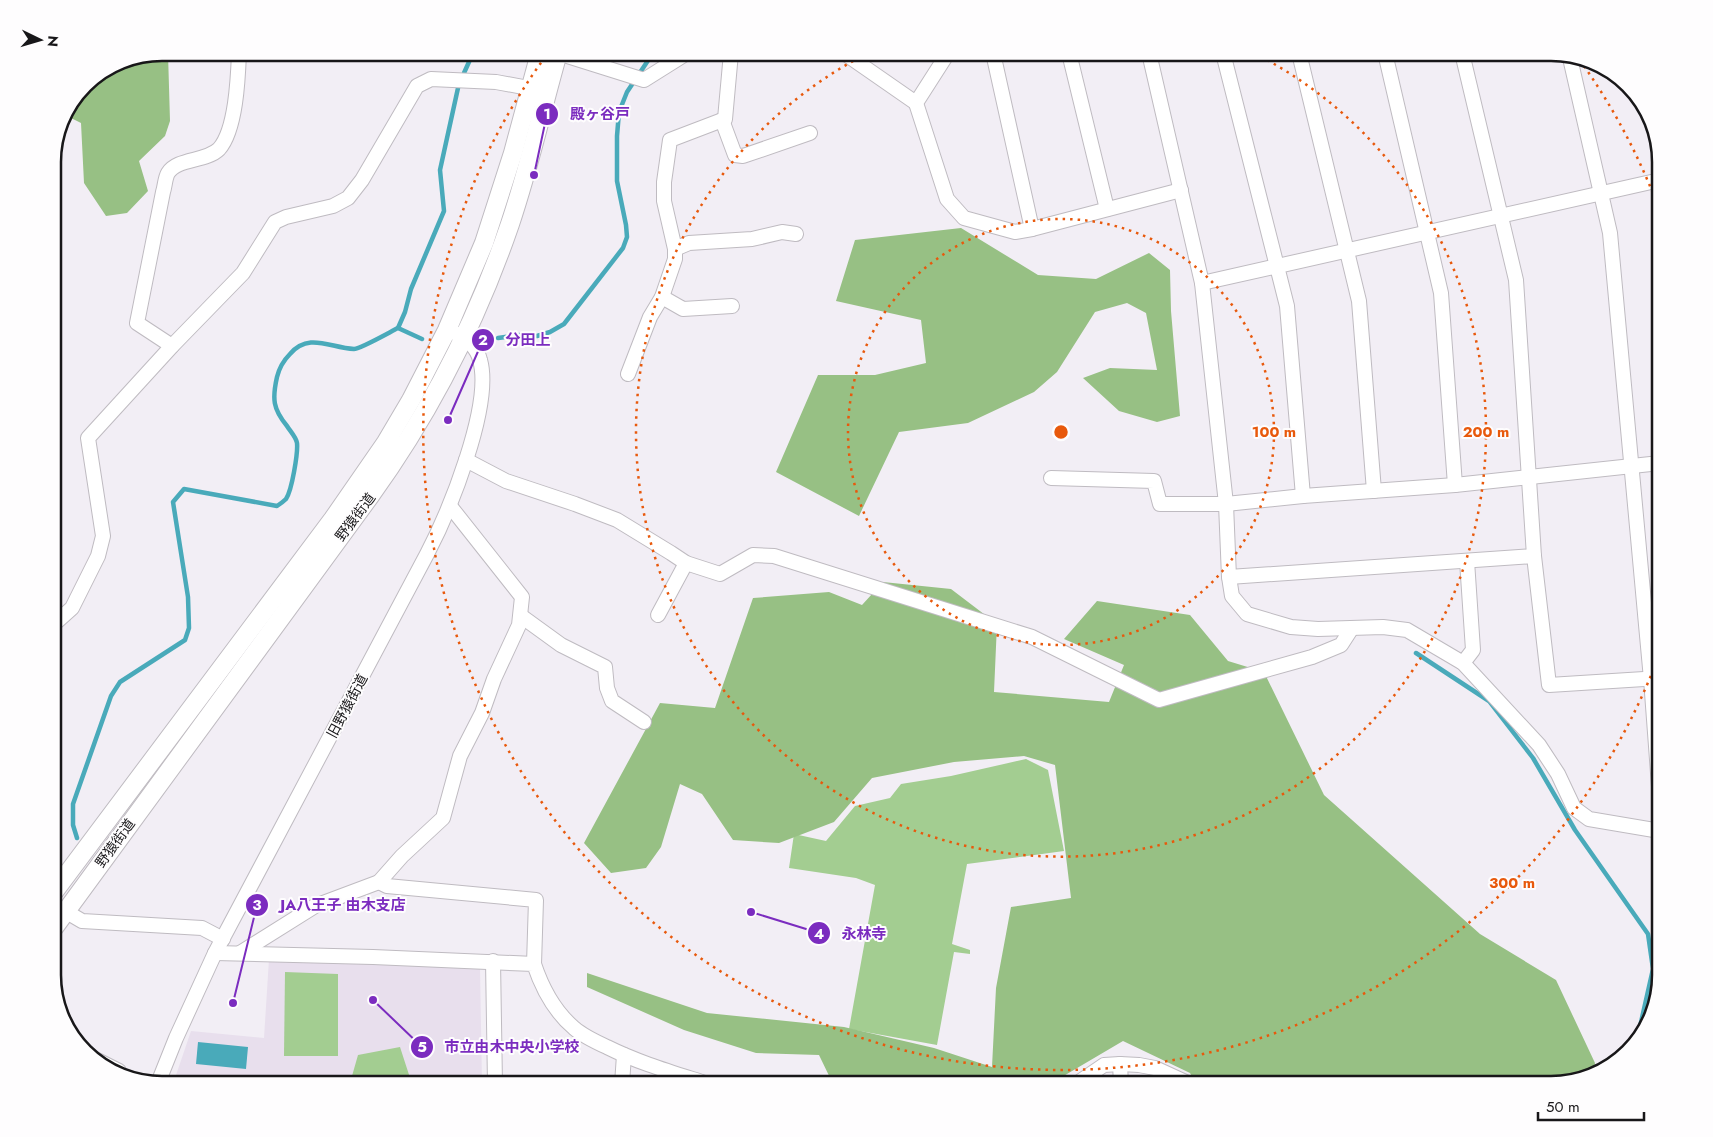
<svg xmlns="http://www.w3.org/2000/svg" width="1713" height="1137" font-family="Jost,'Noto Sans JP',sans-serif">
	<rect width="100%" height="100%" fill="#f2eef5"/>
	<path fill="#e8dfed" d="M 269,959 L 480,968 L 482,1084 L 173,1084 L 191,1031 L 264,1038 Z"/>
	<g fill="#a3cd91">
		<path d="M 1026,759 L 1048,770 L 1064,851 L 967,864 L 952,944 L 970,950 L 970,954 L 954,952 L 937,1045 L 849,1029 L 875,885 L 856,878 L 789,868 L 794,834 L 826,841 L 855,806 L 890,798 L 901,784 L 951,776 Z"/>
		<path d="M 285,972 L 338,974 L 338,1056 L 284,1056 Z"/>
		<path d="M 400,1047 L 412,1084 L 341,1084 L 350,1083 L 358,1055 Z"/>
	</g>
	<g fill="#97c084">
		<path d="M 163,53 L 168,53 L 170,121 L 165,136 L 139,161 L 148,191 L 127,213 L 106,216 L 84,183 L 81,123 L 65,115 L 85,85 L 121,61 Z"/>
		<path d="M 961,228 L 1038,275 L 1096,279 L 1149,253 L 1170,270 L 1171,311 L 1180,416 L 1157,422 L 1119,411 L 1083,378 L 1110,368 L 1157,370 L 1146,313 L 1127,303 L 1095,312 L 1057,372 L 1034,392 L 968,423 L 899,432 L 859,516 L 776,472 L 818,375 L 875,375 L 926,363 L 921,320 L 836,301 L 855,240 Z"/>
		<path d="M 883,582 L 951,589 L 997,624 L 994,692 L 1109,702 L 1124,665 L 1064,639 L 1097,601 L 1190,615 L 1228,661 L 1264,672 L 1324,795 L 1480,934 L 1556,980 L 1595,1063 L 1593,1073 L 1551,1084 L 1196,1084 L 1190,1073 L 1123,1041 L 1050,1084 L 833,1084 L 819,1055 L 756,1053 L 684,1030 L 587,987 L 587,973 L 707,1013 L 844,1027 L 934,1048 L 992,1067 L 996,988 L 1011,907 L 1071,898 L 1055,765 L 1024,756 L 954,762 L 872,778 L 834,822 L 779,843 L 733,840 L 702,794 L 680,784 L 661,847 L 646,868 L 611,873 L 584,843 L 660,703 L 715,708 L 753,598 L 829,592 L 862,605 Z"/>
	</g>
	<path fill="#49aaba" d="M 198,1042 L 248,1047 L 246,1069 L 196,1064 Z"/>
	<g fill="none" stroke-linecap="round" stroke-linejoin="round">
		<g stroke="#49aaba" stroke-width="4.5">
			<path d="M 464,73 L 473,53"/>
			<path d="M 398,328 L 405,312 L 411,289 L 444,211 L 440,170 L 458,88"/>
			<path d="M 498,338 L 520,335 L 537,336 L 550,332 L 564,324 L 623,248 L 627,237 L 626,225 L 617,181 L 617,136 L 619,112 L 627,92 L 653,53"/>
			<path d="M 1416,653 L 1489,701 L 1533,758 L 1575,830 L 1648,934 L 1653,969 L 1637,1040"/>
			<path d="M 77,838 L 73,825 L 73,804 L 111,696 L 120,682 L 185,640 L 189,628 L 188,597 L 173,502 L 184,489 L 277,506 C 280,504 284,501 286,499 C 292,490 298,453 297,443 C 296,437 290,431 287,426 C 273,409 272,399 277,377 C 279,369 284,360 290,354 C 309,332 330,348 354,349 C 360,349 390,332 398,328 L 422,339"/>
		</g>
		<g stroke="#bfbbc1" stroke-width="16">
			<g id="minor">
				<path d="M 558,53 L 644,80 L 687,53"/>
				<path d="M 844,53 L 916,103"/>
				<path d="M 948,53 L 916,103 L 947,199 L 964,218 L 1015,232 L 1032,229 L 1181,190"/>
				<path d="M 993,53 L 1032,229"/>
				<path d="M 1069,53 L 1107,209"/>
				<path d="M 1149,53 L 1202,283 L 1226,504 L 1229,577 L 1232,596 L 1247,614 L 1291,627 L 1318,629 L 1383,627 L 1407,630 L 1463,663 L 1539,745 L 1558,774 L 1574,808 L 1589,819 L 1660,831"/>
				<path d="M 1223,53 L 1287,306 L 1303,496"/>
				<path d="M 1299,53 L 1359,301 L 1374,491"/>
				<path d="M 1385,53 L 1441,293 L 1455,485"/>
				<path d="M 1462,53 L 1516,280 L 1534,556 L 1549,685 L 1660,678"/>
				<path d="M 1570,58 L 1610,233 L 1651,679 L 1660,800"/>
				<path d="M 722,120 L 735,155 L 743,156 L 810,133"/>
				<path d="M 675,249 L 689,243 L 752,239 L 782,232 L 796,234"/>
				<path d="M 1202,283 L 1660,180"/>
				<path d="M 662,297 L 683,309 L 732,306"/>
				<path d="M 172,346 L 137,323 L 163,192 C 165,186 165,178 168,173 C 177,158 206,162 219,149 C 236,130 238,78 239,53"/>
				<path d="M 628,374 L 650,317 L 662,297 L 675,259 L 675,249 L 664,201 L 664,182 L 670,140 L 725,119 L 731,53"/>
				<path d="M 466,460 L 506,481 L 575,504 L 617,520 L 671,553 L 686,563 L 720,574 L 753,555 L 774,556 L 1032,637 L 1159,700 L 1312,657 L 1341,645 L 1352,628"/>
				<path d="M 1051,478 L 1154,481 L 1160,504 L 1226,504 L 1303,496 L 1455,485 L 1660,463"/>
				<path d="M 1229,577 L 1534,556"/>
				<path d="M 658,615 L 686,563"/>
				<path d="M 521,616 L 561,645 L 605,667 L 607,688 L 612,701 L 644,722"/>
				<path d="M 53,625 L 72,608 L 98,556 L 103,536 L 88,438 L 172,346 L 243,273 L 275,222 L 286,217 L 333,206 L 348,198 L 362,180 L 417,86 L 431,79 L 496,82 L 539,90"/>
				<path d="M 1463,663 L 1473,650 L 1467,561"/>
				<path d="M 379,882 L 387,886 L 536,900 L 534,964"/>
				<path d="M 65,911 L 82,921 L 202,928 L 223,939"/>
				<path d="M 215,953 L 373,957 L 534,964 C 542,988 554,1011 574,1028 C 583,1036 596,1042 607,1047 C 639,1063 674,1073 708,1084"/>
				<path d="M 240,953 L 315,906 L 379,882 L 402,856 L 443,818 L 460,756 L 482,713 L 494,679 L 519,625 L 522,597 L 450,506"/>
				<path d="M 493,961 L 495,1084"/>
				<path d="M 95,1059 L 119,1071"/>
				<path d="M 1120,1064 L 1121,1084"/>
				<path d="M 158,1083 L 176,1038 L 215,953 L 427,554 C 449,512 493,405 480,360 C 477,347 467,339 455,333"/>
				<path d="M 622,1084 L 624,1055"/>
				<path d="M 1076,1084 L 1104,1065 L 1120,1064 L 1139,1065 L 1155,1068 L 1190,1084"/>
			</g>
		</g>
		<g stroke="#bfbbc1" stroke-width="20">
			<g id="major">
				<path d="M 53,893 L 333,519 L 385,444 L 411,400 L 447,330 L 484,243 L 513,153 L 540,53"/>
				<path d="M 53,929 L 370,496 C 430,413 477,320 510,224 C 529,168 542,109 558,53"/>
			</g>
		</g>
		<use href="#minor" stroke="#fff" stroke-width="14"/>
		<use href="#major" stroke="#fff" stroke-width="18"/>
	</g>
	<g fill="none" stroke="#e8590c" stroke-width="2.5" stroke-dasharray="2.5 5">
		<circle cx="1061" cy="432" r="213"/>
		<path d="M1254 53A425 425 0 1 1 868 53"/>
		<path d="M1659 655A638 638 0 1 1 548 53M1584 66A638 638 0 0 1 1659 209"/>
	</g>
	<g text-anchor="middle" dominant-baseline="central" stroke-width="4" stroke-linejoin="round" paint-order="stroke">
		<g font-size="14" fill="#181719" stroke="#fefdfe">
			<text transform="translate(355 517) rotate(-53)">野猿街道</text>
			<text transform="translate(347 706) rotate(-62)">旧野猿街道</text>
			<text transform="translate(115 843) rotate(-54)">野猿街道</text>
		</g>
	</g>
	<path d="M0 0H1713V1137H0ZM162 61H1551A101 101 0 0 1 1652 162V975A101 101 0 0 1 1551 1076H162A101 101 0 0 1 61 975V162A101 101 0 0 1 162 61Z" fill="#fefdfe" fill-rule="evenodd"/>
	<path fill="none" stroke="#181719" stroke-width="2.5" d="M162 61H1551A101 101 0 0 1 1652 162V975A101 101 0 0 1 1551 1076H162A101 101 0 0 1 61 975V162A101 101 0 0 1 162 61Z"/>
	<circle cx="1061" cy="432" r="8" fill="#e8590c" stroke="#fefdfe" stroke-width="2.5"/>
	<g font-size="15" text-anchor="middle" font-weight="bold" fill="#e8590c" stroke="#fefdfe" stroke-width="4" stroke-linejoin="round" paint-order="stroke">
		<text x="1274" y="437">100 m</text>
		<text x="1486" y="437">200 m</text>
		<text x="1512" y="888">300 m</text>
	</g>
	<path fill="none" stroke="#7b2cbf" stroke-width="2" d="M534 175L547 114M448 420L483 340M233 1003L257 905M751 912L819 933M373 1000L422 1047"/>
	<g fill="#7b2cbf" stroke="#fefdfe" stroke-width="2">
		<circle cx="534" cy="175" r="5"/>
		<circle cx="448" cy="420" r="5"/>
		<circle cx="233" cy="1003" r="5"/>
		<circle cx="751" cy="912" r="5"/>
		<circle cx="373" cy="1000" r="5"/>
		<circle cx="547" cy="114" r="12"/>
		<circle cx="483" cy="340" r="12"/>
		<circle cx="257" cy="905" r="12"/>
		<circle cx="819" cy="933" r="12"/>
		<circle cx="422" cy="1047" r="12"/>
	</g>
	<g font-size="15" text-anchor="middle" font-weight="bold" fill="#fff">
		<text x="547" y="119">1</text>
		<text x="483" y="345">2</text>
		<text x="257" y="910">3</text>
		<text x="819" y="939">4</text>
		<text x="422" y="1052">5</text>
	</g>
	<g font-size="15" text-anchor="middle" font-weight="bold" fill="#7b2cbf" stroke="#fefdfe" stroke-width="4" stroke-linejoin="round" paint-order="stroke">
		<text x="600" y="119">殿ヶ谷戸</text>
		<text x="528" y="345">分田上</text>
		<text x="343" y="910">JA八王子 由木支店</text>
		<text x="864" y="939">永林寺</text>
		<text x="512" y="1052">市立由木中央小学校</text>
	</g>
	<g transform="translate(40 40) rotate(95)" stroke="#fefdfe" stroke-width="4" paint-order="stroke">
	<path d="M0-4L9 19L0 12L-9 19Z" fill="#181719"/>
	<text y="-8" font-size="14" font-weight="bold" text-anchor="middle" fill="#181719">N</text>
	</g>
	<path d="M1538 1112v8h106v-8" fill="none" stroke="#181719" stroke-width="2.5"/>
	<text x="1546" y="1112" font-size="15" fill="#181719" stroke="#fefdfe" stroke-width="4" paint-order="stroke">50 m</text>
</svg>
